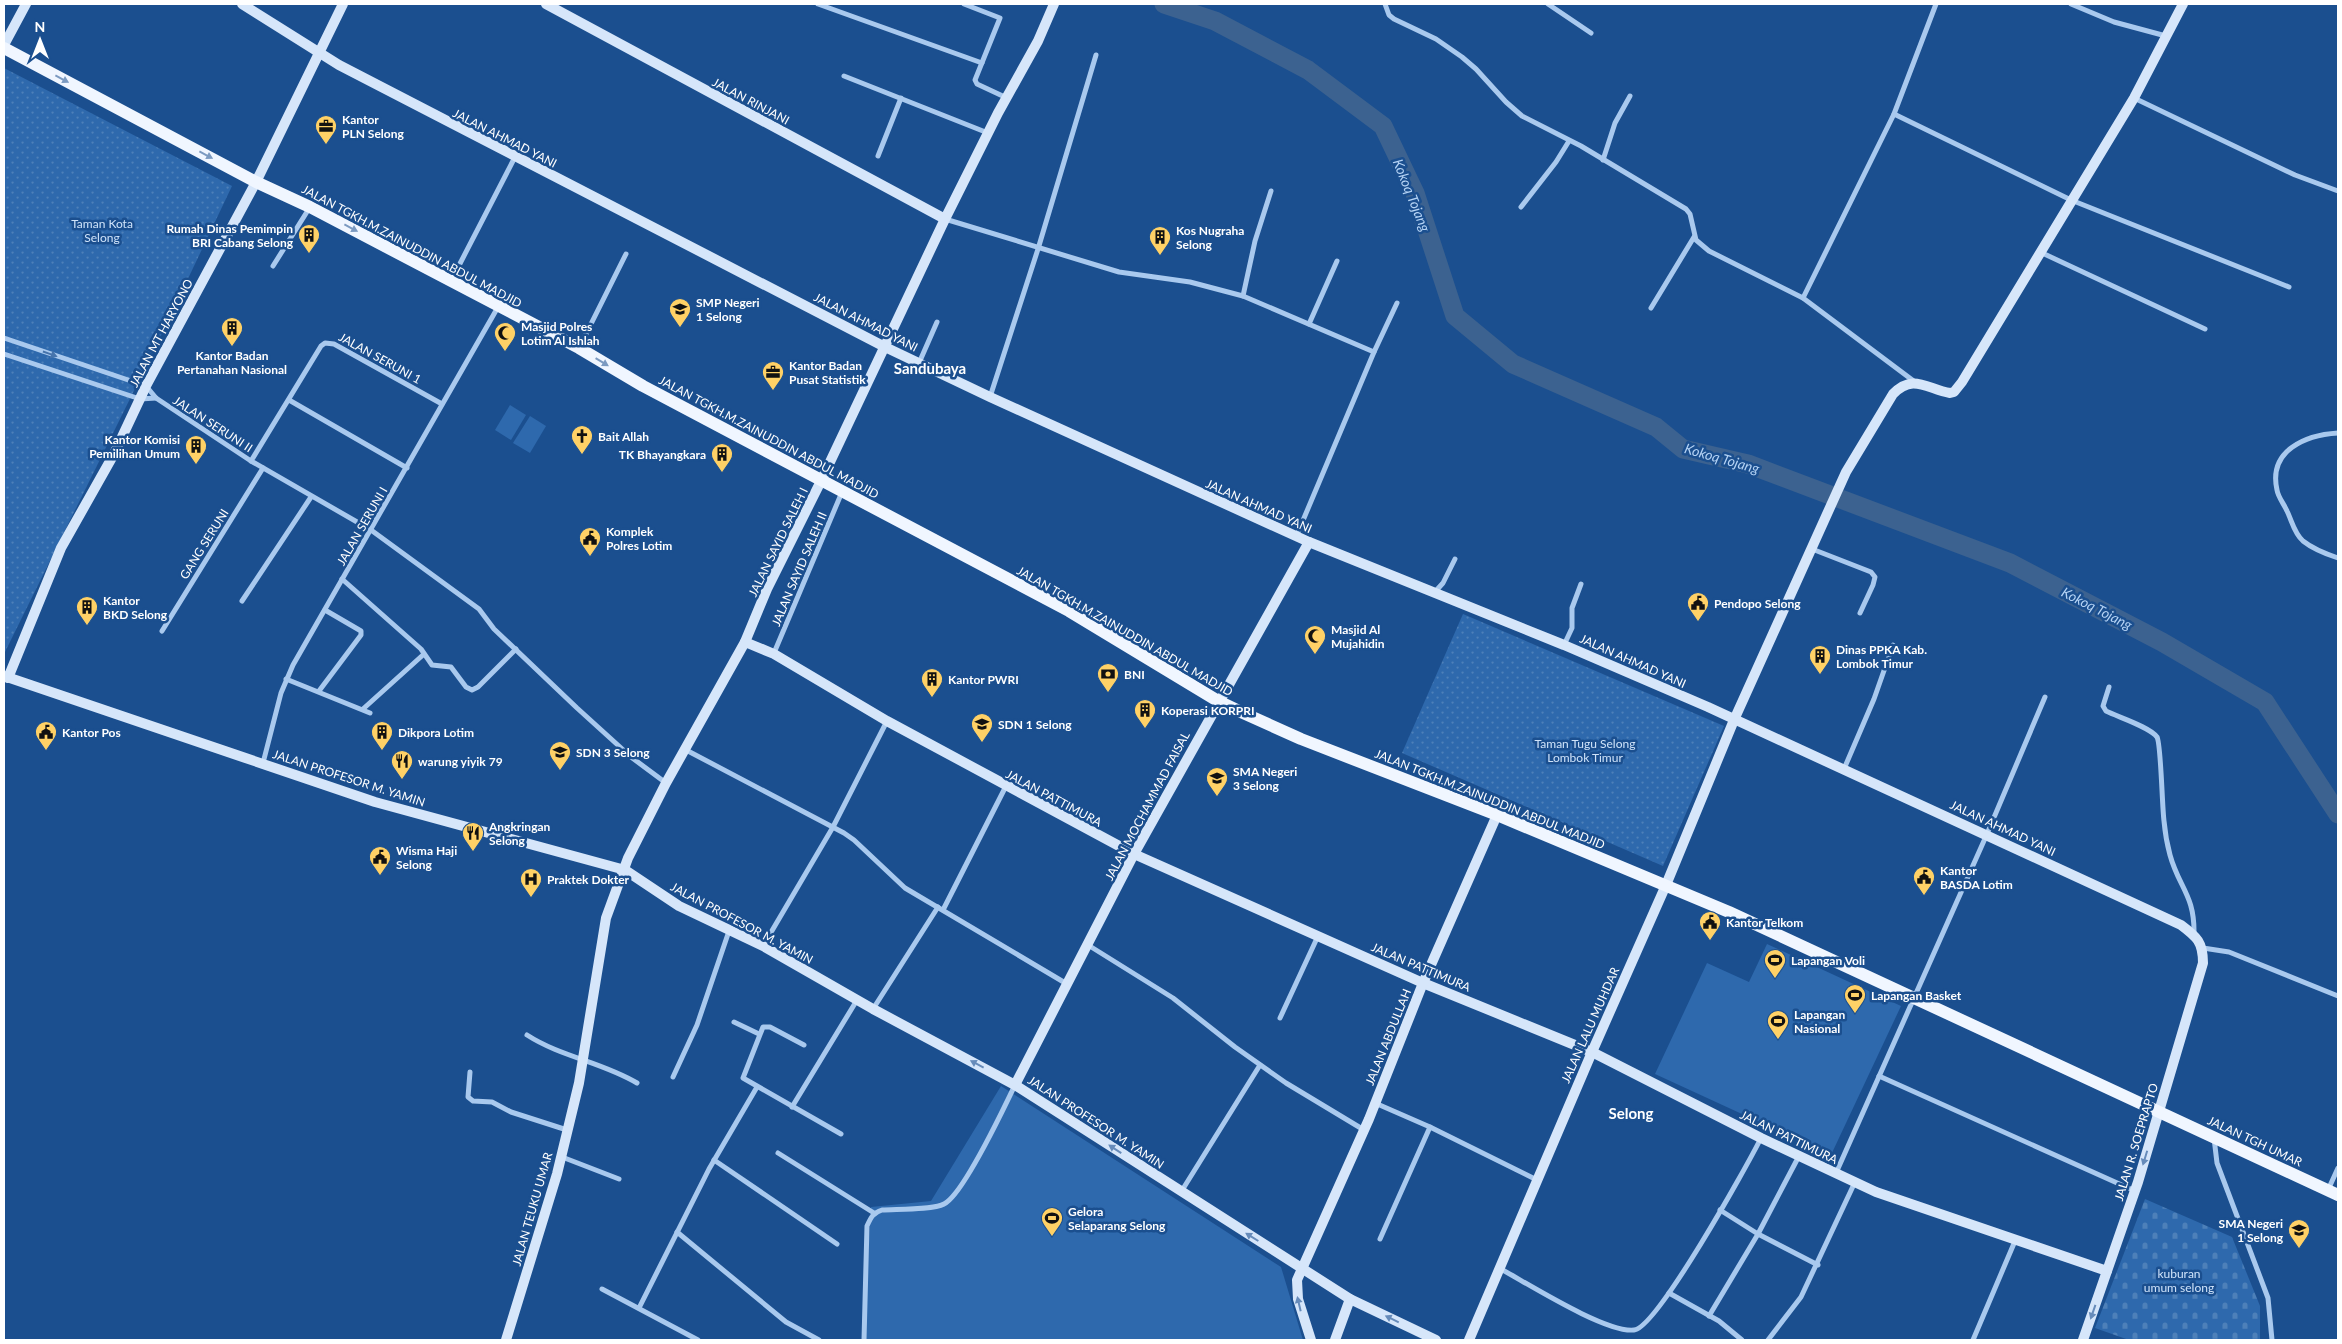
<svg xmlns="http://www.w3.org/2000/svg" width="2342" height="1344" font-family="Lato,sans-serif">
	<defs>
		<pattern id="cemetery-stones" width="16" height="16" patternUnits="userSpaceOnUse" patternTransform="scale(1.25)"><rect width="16" height="16" fill="#2e69ad"/><path d="M2 7V4a2 2 0 0 1 4 0v3zM10 15v-3a2 2 0 0 1 4 0v3z" fill="#4d80b9"/></pattern>
		<pattern id="park-dots" width="8" height="8" patternUnits="userSpaceOnUse" patternTransform="scale(1.25)"><rect width="8" height="8" fill="#2e69ad"/><path d="M2 2h.1M6 6h.1" fill="none" stroke="#4d80b9" stroke-width="1.8" stroke-linecap="round"/></pattern>
	</defs>
	<rect width="100%" height="100%" fill="#1b4f8f"/>
	<g fill="#2e69ad">
		<path d="M 510,405 L 526,415 L 511,440 L 495,430 Z"/>
		<path d="M 530,416 L 546,426 L 530,453 L 513,443 Z"/>
		<path d="M 1767,944 L 1901,1006 L 1831,1155 L 1655,1074 L 1707,963 L 1749,982 Z"/>
		<path d="M 1001,1086 L 1281,1267 L 1303,1340 L 863,1340 L 871,1207 L 931,1201 Z"/>
	</g>
	<path fill="url(#cemetery-stones)" d="M 2145,1199 L 2232,1237 L 2260,1306 L 2260,1340 L 2129,1340 L 2095,1328 Z"/>
	<g fill="url(#park-dots)">
		<path d="M 4,68 L 232,186 L 156,346 L 4,654 Z"/>
		<path d="M 1463,614 L 1724,726 L 1663,866 L 1402,753 Z"/>
	</g>
	<g fill="none" stroke-linecap="round" stroke-linejoin="round">
		<path stroke="#3c6290" stroke-width="19" d="M 1164,4 L 1215,21 L 1308,70 L 1383,126 L 1415,193 L 1455,316 L 1513,364 L 1656,427 L 1683,449 L 1748,464 L 2010,563 L 2162,642 L 2265,702 L 2338,814"/>
		<g stroke="#a9c9ee" stroke-width="5">
			<path d="M 818,4 L 982,63"/>
			<path d="M 964,4 L 1000,18 L 975,80 L 977,84 L 1007,98"/>
			<path d="M 1385,4 L 1389,15 L 1394,19 L 1436,39 L 1462,57 L 1476,69 L 1506,102 L 1522,116 L 1581,146 L 1686,209 L 1690,214 L 1696,240 L 1709,251 L 1803,298 L 1915,382"/>
			<path d="M 1548,4 L 1591,33"/>
			<path d="M 2071,4 L 2114,22 L 2166,36"/>
			<path d="M 844,76 L 988,133"/>
			<path d="M 2134,98 L 2295,175 L 2338,191"/>
			<path d="M 1894,114 L 2071,200 L 2289,287"/>
			<path d="M 878,156 L 901,98"/>
			<path d="M 1603,160 L 1615,123 L 1630,96"/>
			<path d="M 1521,207 L 1556,162 L 1569,141"/>
			<path d="M 945,219 L 1119,272 L 1190,282 L 1243,296 L 1374,352 L 1296,537"/>
			<path d="M 2040,252 L 2205,329"/>
			<path d="M 273,266 L 310,207"/>
			<path d="M 451,281 L 515,157"/>
			<path d="M 1243,296 L 1255,241 L 1271,191"/>
			<path d="M 1803,298 L 1894,114 L 1936,4"/>
			<path d="M 1651,308 L 1694,237"/>
			<path d="M 1309,324 L 1337,261"/>
			<path d="M 4,338 L 146,386 L 156,398 L 251,461 L 371,530 L 479,609 L 494,629 L 577,708 L 631,757 L 666,783"/>
			<path d="M 579,348 L 626,254"/>
			<path d="M 1374,352 L 1397,303"/>
			<path d="M 4,354 L 140,399 L 156,398"/>
			<path d="M 919,363 L 937,322"/>
			<path d="M 990,397 L 1038,249 L 1096,55"/>
			<path d="M 289,400 L 407,468"/>
			<path d="M 2338,433 C 2306,435 2268,450 2277,490 C 2278,497 2284,504 2287,511 C 2292,521 2294,533 2303,541 C 2313,549 2326,554 2338,558"/>
			<path d="M 251,461 L 321,346 L 325,343 L 334,344 L 442,404"/>
			<path d="M 1812,549 L 1871,572 L 1875,577 L 1873,585 L 1860,613"/>
			<path d="M 342,579 L 421,649 L 432,665 L 451,667 L 466,687 L 472,690 L 478,687 L 516,649"/>
			<path d="M 1434,593 L 1443,583 L 1455,559"/>
			<path d="M 242,601 L 311,497"/>
			<path d="M 162,631 L 263,468"/>
			<path d="M 1564,645 L 1572,628 L 1572,608 L 1581,584"/>
			<path d="M 774,653 L 842,492"/>
			<path d="M 286,679 L 370,713"/>
			<path d="M 2109,687 L 2103,706 L 2106,711 C 2118,717 2150,727 2157,737 C 2161,743 2162,806 2164,821 C 2165,832 2167,844 2170,855 C 2179,888 2195,895 2194,935"/>
			<path d="M 319,691 L 361,635 L 361,631 L 325,610"/>
			<path d="M 363,709 L 424,654"/>
			<path d="M 686,750 L 844,833 L 854,840 L 905,888 L 1067,984"/>
			<path d="M 263,763 L 281,693 L 293,665 L 498,307"/>
			<path d="M 1844,769 L 1874,699 L 1893,645"/>
			<path d="M 943,910 L 1006,786"/>
			<path d="M 1088,945 L 1173,998 L 1235,1047 L 1286,1083 L 1364,1130"/>
			<path d="M 763,946 L 833,827 L 887,721"/>
			<path d="M 2203,948 L 2229,952 L 2338,996"/>
			<path d="M 873,1009 L 938,907"/>
			<path d="M 1280,1018 L 1318,936"/>
			<path d="M 734,1022 L 759,1034"/>
			<path d="M 527,1035 C 561,1057 602,1062 637,1083"/>
			<path d="M 804,1045 L 770,1027 L 763,1027 L 743,1078 L 841,1134"/>
			<path d="M 470,1072 L 468,1097 L 473,1101 L 492,1102 L 511,1112 L 567,1130"/>
			<path d="M 1879,1076 L 2135,1191"/>
			<path d="M 673,1077 L 697,1025 L 729,931"/>
			<path d="M 1375,1103 L 1430,1127 L 1537,1180"/>
			<path d="M 792,1107 L 857,1000"/>
			<path d="M 2214,1138 L 2217,1163 L 2268,1298 L 2272,1340"/>
			<path d="M 778,1153 L 874,1213"/>
			<path d="M 562,1157 L 619,1179"/>
			<path d="M 714,1160 L 837,1244"/>
			<path d="M 1836,1173 L 1987,834 L 2045,697"/>
			<path d="M 2328,1190 L 2338,1168"/>
			<path d="M 1181,1192 L 1260,1065"/>
			<path d="M 1720,1210 L 1758,1234 L 1818,1265"/>
			<path d="M 677,1232 L 786,1322 L 819,1340"/>
			<path d="M 1380,1239 L 1430,1127"/>
			<path d="M 1499,1268 C 1527,1283 1605,1333 1634,1330 C 1657,1328 1747,1166 1761,1138"/>
			<path d="M 602,1289 L 698,1340"/>
			<path d="M 1669,1293 L 1719,1321 L 1742,1340"/>
			<path d="M 639,1308 L 709,1169 L 757,1087"/>
			<path d="M 1709,1316 L 1758,1234 L 1799,1156"/>
			<path d="M 864,1340 L 867,1226 C 871,1217 873,1213 882,1210 C 897,1209 933,1210 944,1204 C 963,1195 1004,1108 1015,1085"/>
			<path d="M 1768,1340 L 1801,1297 L 1855,1182"/>
			<path d="M 1973,1340 L 2015,1241"/>
		</g>
		<g stroke="#d6e6fa" stroke-width="10">
			<path d="M 242,4 L 339,65 L 885,347 L 990,397 L 1309,542 L 1564,645 L 1708,707 L 2181,925 C 2197,937 2203,942 2203,963 L 2138,1182 L 2083,1340"/>
			<path d="M 546,4 L 945,219"/>
			<path d="M 4,45 L 26,4"/>
			<path d="M 745,642 L 774,654 L 887,721 L 1134,854 L 1423,983 L 1592,1052 L 1761,1138 L 1876,1192 L 2107,1271"/>
			<path d="M 4,676 L 375,802 L 625,870 L 679,906 L 763,946 L 873,1009 L 1015,1085 L 1350,1299 L 1436,1340"/>
			<path d="M 8,678 L 61,548 L 114,454 L 146,386 L 256,182 L 343,4"/>
			<path d="M 1015,1085 L 1134,854 L 1309,542"/>
			<path d="M 506,1340 L 557,1174 L 579,1083 L 606,918 L 628,858 L 666,783 L 745,642 L 767,589 L 821,481 L 945,219 L 998,113 L 1038,41 L 1054,4"/>
			<path d="M 1311,1340 L 1298,1299 L 1297,1280 L 1369,1119 L 1423,983 L 1497,815"/>
			<path d="M 1335,1340 L 1350,1299"/>
			<path d="M 1469,1340 L 1592,1052 L 1666,885 L 1734,720 L 1846,472 L 1893,394 C 1913,373 1927,389 1950,393 L 1954,392 L 1962,382 L 2134,98 L 2183,4"/>
		</g>
		<path stroke="#f0f6ff" stroke-width="12" d="M 4,48 L 256,182 L 310,207 L 579,348 L 643,386 L 1069,611 L 1218,701 L 1241,712 L 1301,739 L 1497,815 L 1729,912 L 2338,1195"/>
	</g>
	<defs><path id="oneway-solid" d="M-6-.8H1V-3.2L6.5 0L1 3.2V.8H-6Z" transform="scale(1.25)"/></defs>
	<g fill="#7b9ac1">
		<use href="#oneway-solid" transform="translate(62 79) rotate(28)"/>
		<use href="#oneway-solid" transform="translate(206 155) rotate(28)"/>
		<use href="#oneway-solid" transform="translate(351 228) rotate(28)"/>
		<use href="#oneway-solid" transform="translate(602 362) rotate(31)"/>
	</g>
	<use fill="#4674ac" href="#oneway-solid" transform="translate(50 354) rotate(19)"/>
	<g fill="#668bba">
		<use href="#oneway-solid" transform="translate(977 1064) rotate(-152)"/>
		<use href="#oneway-solid" transform="translate(1115 1149) rotate(-147)"/>
		<use href="#oneway-solid" transform="translate(2145 1158) rotate(107)"/>
		<use href="#oneway-solid" transform="translate(1252 1237) rotate(-148)"/>
		<use href="#oneway-solid" transform="translate(1299 1304) rotate(-103)"/>
		<use href="#oneway-solid" transform="translate(2093 1312) rotate(109)"/>
		<use href="#oneway-solid" transform="translate(1392 1319) rotate(-154)"/>
	</g>
	<defs>
		<g id="office-pin" transform="scale(1.125)"><path d="M0 17L-7.5 6A9.5 9.5 0 1 1 7.5 6Z" fill="#ffd166" stroke="#1b4f8f"/><path d="M-6-3h4V-5.5h4V-3h4V5H-6ZM-1-4.5V-3h2v-1.5ZM-6 0V1H6V0Z" fill="#111"/></g>
		<g id="building-pin" transform="scale(1.125)"><path d="M0 17L-7.5 6A9.5 9.5 0 1 1 7.5 6Z" fill="#ffd166" stroke="#1b4f8f"/><path d="M-4-6H4V6H1V3H-1V6H-4ZM-2.5-4.3h1.7v1.8h-1.7ZM.8-4.3h1.7v1.8H.8ZM-2.5-1h1.7V.8h-1.7ZM.8-1h1.7V.8H.8Z" fill="#111"/></g>
		<g id="school-pin" transform="scale(1.125)"><path d="M0 17L-7.5 6A9.5 9.5 0 1 1 7.5 6Z" fill="#ffd166" stroke="#1b4f8f"/><path d="M0-5L7-2L0 1L-7-2ZM-4 1L0 2.5L4 1V4Q0 6-4 4Z" fill="#111"/></g>
		<g id="mosque-pin" transform="scale(1.125)"><path d="M0 17L-7.5 6A9.5 9.5 0 1 1 7.5 6Z" fill="#ffd166" stroke="#1b4f8f"/><path d="M3.5-4.9A6 6 0 1 0 3.5 4.9A5 5 0 1 1 3.5-4.9Z" fill="#111"/></g>
		<g id="church-pin" transform="scale(1.125)"><path d="M0 17L-7.5 6A9.5 9.5 0 1 1 7.5 6Z" fill="#ffd166" stroke="#1b4f8f"/><path d="M-1.2-6h2.4v3.5h3.3v2.4h-3.3V6h-2.4V-.1h-3.3v-2.4h3.3Z" fill="#111"/></g>
		<g id="civic-pin" transform="scale(1.125)"><path d="M0 17L-7.5 6A9.5 9.5 0 1 1 7.5 6Z" fill="#ffd166" stroke="#1b4f8f"/><path d="M-.6-6.5H3V-4.5H.6V-3L4-1V1h2V6H-6V1h2V-1L-.6-3ZM-1.2 2.5V6h2.4V2.5Z" fill="#111"/></g>
		<g id="bank-pin" transform="scale(1.125)"><path d="M0 17L-7.5 6A9.5 9.5 0 1 1 7.5 6Z" fill="#ffd166" stroke="#1b4f8f"/><path d="M-6-4H6V4H-6ZM0-2.3a2.3 2.3 0 1 0 0 4.6a2.3 2.3 0 1 0 0-4.6Z" fill="#111"/></g>
		<g id="restaurant-pin" transform="scale(1.125)"><path d="M0 17L-7.5 6A9.5 9.5 0 1 1 7.5 6Z" fill="#ffd166" stroke="#1b4f8f"/><path d="M-5-6h1v4h1v-4h1v4h1v-4h1v5L-1.5 .5V6h-2V.5L-5-1ZM5-6V6H3V1.5H1.5Q1.5-4 5-6Z" fill="#111"/></g>
		<g id="hospital-pin" transform="scale(1.125)"><path d="M0 17L-7.5 6A9.5 9.5 0 1 1 7.5 6Z" fill="#ffd166" stroke="#1b4f8f"/><path d="M-5-5h3v3.5h4V-5h3V5h-3V1.5h-4V5h-3Z" fill="#111"/></g>
		<g id="stadium-pin" transform="scale(1.125)"><path d="M0 17L-7.5 6A9.5 9.5 0 1 1 7.5 6Z" fill="#ffd166" stroke="#1b4f8f"/><path d="M0-5a6.5 5 0 1 0 0 10a6.5 5 0 1 0 0-10ZM-3.5-1.8h7v3.6h-7Z" fill="#111"/></g>
	</defs>
	<g fill-rule="evenodd">
		<use href="#office-pin" x="326" y="126"/>
		<use href="#building-pin" x="309" y="235"/>
		<use href="#building-pin" x="1160" y="237"/>
		<use href="#school-pin" x="680" y="309"/>
		<use href="#building-pin" x="232" y="328"/>
		<use href="#mosque-pin" x="505" y="333"/>
		<use href="#office-pin" x="773" y="372"/>
		<use href="#church-pin" x="582" y="436"/>
		<use href="#building-pin" x="196" y="446"/>
		<use href="#building-pin" x="722" y="454"/>
		<use href="#civic-pin" x="590" y="538"/>
		<use href="#civic-pin" x="1698" y="603"/>
		<use href="#building-pin" x="87" y="607"/>
		<use href="#mosque-pin" x="1315" y="636"/>
		<use href="#building-pin" x="1820" y="656"/>
		<use href="#bank-pin" x="1108" y="674"/>
		<use href="#building-pin" x="932" y="679"/>
		<use href="#building-pin" x="1145" y="710"/>
		<use href="#school-pin" x="982" y="724"/>
		<use href="#civic-pin" x="46" y="732"/>
		<use href="#building-pin" x="382" y="732"/>
		<use href="#school-pin" x="560" y="752"/>
		<use href="#restaurant-pin" x="402" y="761"/>
		<use href="#school-pin" x="1217" y="778"/>
		<use href="#restaurant-pin" x="473" y="833"/>
		<use href="#civic-pin" x="380" y="857"/>
		<use href="#civic-pin" x="1924" y="877"/>
		<use href="#hospital-pin" x="531" y="879"/>
		<use href="#civic-pin" x="1710" y="922"/>
		<use href="#stadium-pin" x="1775" y="960"/>
		<use href="#stadium-pin" x="1855" y="995"/>
		<use href="#stadium-pin" x="1778" y="1021"/>
		<use href="#stadium-pin" x="1052" y="1218"/>
		<use href="#school-pin" x="2299" y="1230"/>
	</g>
	<g text-anchor="middle" dominant-baseline="central" stroke-width="5" stroke-linejoin="round" paint-order="stroke">
		<g font-size="12" fill="#fff" stroke="#1b4f8f">
			<text transform="translate(751 101) rotate(28)">JALAN RINJANI</text>
			<text transform="translate(505 138) rotate(27)">JALAN AHMAD YANI</text>
			<text transform="translate(412 246) rotate(28)">JALAN TGKH.M.ZAINUDDIN ABDUL MADJID</text>
			<text transform="translate(866 322) rotate(27)">JALAN AHMAD YANI</text>
			<text transform="translate(161 333) rotate(-62)">JALAN MT HARYONO</text>
			<text transform="translate(380 358) rotate(29)">JALAN SERUNI 1</text>
			<text transform="translate(213 424) rotate(33)">JALAN SERUNI II</text>
			<text transform="translate(769 437) rotate(28)">JALAN TGKH.M.ZAINUDDIN ABDUL MADJID</text>
			<text transform="translate(1259 506) rotate(24)">JALAN AHMAD YANI</text>
			<text transform="translate(362 526) rotate(-60)">JALAN SERUNI I</text>
			<text transform="translate(778 542) rotate(-64)">JALAN SAYID SALEH I</text>
			<text transform="translate(204 544) rotate(-58)">GANG SERUNI</text>
			<text transform="translate(799 569) rotate(-67)">JALAN SAYID SALEH II</text>
			<text transform="translate(1125 631) rotate(30)">JALAN TGKH.M.ZAINUDDIN ABDUL MADJID</text>
			<text transform="translate(1633 661) rotate(24)">JALAN AHMAD YANI</text>
			<text transform="translate(349 778) rotate(18)">JALAN PROFESOR M. YAMIN</text>
			<text transform="translate(1054 798) rotate(28)">JALAN PATTIMURA</text>
			<text transform="translate(1490 799) rotate(22)">JALAN TGKH.M.ZAINUDDIN ABDUL MADJID</text>
			<text transform="translate(1147 806) rotate(-62)">JALAN MOCHAMMAD FAISAL</text>
			<text transform="translate(2003 828) rotate(25)">JALAN AHMAD YANI</text>
			<text transform="translate(742 923) rotate(28)">JALAN PROFESOR M. YAMIN</text>
			<text transform="translate(1421 967) rotate(23)">JALAN PATTIMURA</text>
			<text transform="translate(1590 1025) rotate(-66)">JALAN LALU MUHDAR</text>
			<text transform="translate(1388 1037) rotate(-68)">JALAN ABDULLAH</text>
			<text transform="translate(1096 1122) rotate(33)">JALAN PROFESOR M. YAMIN</text>
			<text transform="translate(1789 1137) rotate(26)">JALAN PATTIMURA</text>
			<text transform="translate(2255 1141) rotate(25)">JALAN TGH UMAR</text>
			<text transform="translate(2136 1142) rotate(-73)">JALAN R. SOEPRAPTO</text>
			<text transform="translate(532 1209) rotate(-74)">JALAN TEUKU UMAR</text>
		</g>
		<g font-size="12" font-weight="bold" fill="#fff" stroke="#1b4f8f" text-anchor="start">
			<text x="342" y="119">Kantor<tspan x="342" dy="14">PLN Selong</tspan></text>
			<text x="293" y="228" text-anchor="end">Rumah Dinas Pemimpin<tspan x="293" dy="14">BRI Cabang Selong</tspan></text>
			<text x="1176" y="230">Kos Nugraha<tspan x="1176" dy="14">Selong</tspan></text>
			<text x="696" y="302">SMP Negeri<tspan x="696" dy="14">1 Selong</tspan></text>
			<text x="521" y="326">Masjid Polres<tspan x="521" dy="14">Lotim Al Ishlah</tspan></text>
			<text x="232" y="355" text-anchor="middle">Kantor Badan<tspan x="232" dy="14">Pertanahan Nasional</tspan></text>
			<text x="789" y="365">Kantor Badan<tspan x="789" dy="14">Pusat Statistik</tspan></text>
			<text x="598" y="436">Bait Allah</text>
			<text x="180" y="439" text-anchor="end">Kantor Komisi<tspan x="180" dy="14">Pemilihan Umum</tspan></text>
			<text x="706" y="454" text-anchor="end">TK Bhayangkara</text>
			<text x="606" y="531">Komplek<tspan x="606" dy="14">Polres Lotim</tspan></text>
			<text x="103" y="600">Kantor<tspan x="103" dy="14">BKD Selong</tspan></text>
			<text x="1714" y="603">Pendopo Selong</text>
			<text x="1331" y="629">Masjid Al<tspan x="1331" dy="14">Mujahidin</tspan></text>
			<text x="1836" y="649">Dinas PPKA Kab.<tspan x="1836" dy="14">Lombok Timur</tspan></text>
			<text x="1124" y="674">BNI</text>
			<text x="948" y="679">Kantor PWRI</text>
			<text x="1161" y="710">Koperasi KORPRI</text>
			<text x="998" y="724">SDN 1 Selong</text>
			<text x="62" y="732">Kantor Pos</text>
			<text x="398" y="732">Dikpora Lotim</text>
			<text x="576" y="752">SDN 3 Selong</text>
			<text x="418" y="761">warung yiyik 79</text>
			<text x="1233" y="771">SMA Negeri<tspan x="1233" dy="14">3 Selong</tspan></text>
			<text x="489" y="826">Angkringan<tspan x="489" dy="14">Selong</tspan></text>
			<text x="396" y="850">Wisma Haji<tspan x="396" dy="14">Selong</tspan></text>
			<text x="1940" y="870">Kantor<tspan x="1940" dy="14">BASDA Lotim</tspan></text>
			<text x="547" y="879">Praktek Dokter</text>
			<text x="1726" y="922">Kantor Telkom</text>
			<text x="1791" y="960">Lapangan Voli</text>
			<text x="1871" y="995">Lapangan Basket</text>
			<text x="1794" y="1014">Lapangan<tspan x="1794" dy="14">Nasional</tspan></text>
			<text x="1068" y="1211">Gelora<tspan x="1068" dy="14">Selaparang Selong</tspan></text>
			<text x="2283" y="1223" text-anchor="end">SMA Negeri<tspan x="2283" dy="14">1 Selong</tspan></text>
		</g>
		<g font-size="12" fill="#cfe3fa" stroke="#1b4f8f">
			<text x="102" y="223">Taman Kota<tspan x="102" dy="14">Selong</tspan></text>
			<text x="1585" y="743">Taman Tugu Selong<tspan x="1585" dy="14">Lombok Timur</tspan></text>
			<text x="2179" y="1273">kuburan<tspan x="2179" dy="14">umum selong</tspan></text>
		</g>
		<g font-size="14" font-style="italic" fill="#b5d3f5" stroke="#1b4f8f">
			<text transform="translate(1412 195) rotate(68)">Kokoq Tojang</text>
			<text transform="translate(1722 458) rotate(16)">Kokoq Tojang</text>
			<text transform="translate(2097 608) rotate(27)">Kokoq Tojang</text>
		</g>
		<g font-size="15" font-weight="bold" fill="#fff" stroke="#1b4f8f">
			<text x="930" y="368">Sandubaya</text>
			<text x="1631" y="1113">Selong</text>
		</g>
	</g>
	<rect width="2342" height="1344" fill="none" stroke="#ffffff" stroke-width="10"/>
	<g transform="translate(40 40)" stroke="#1b4f8f" stroke-width="4" paint-order="stroke">
	<path d="M0-4L9 19L0 12L-9 19Z" fill="#ffffff"/>
	<text y="-8" font-size="14" font-weight="bold" text-anchor="middle" fill="#ffffff">N</text>
	</g>
</svg>
